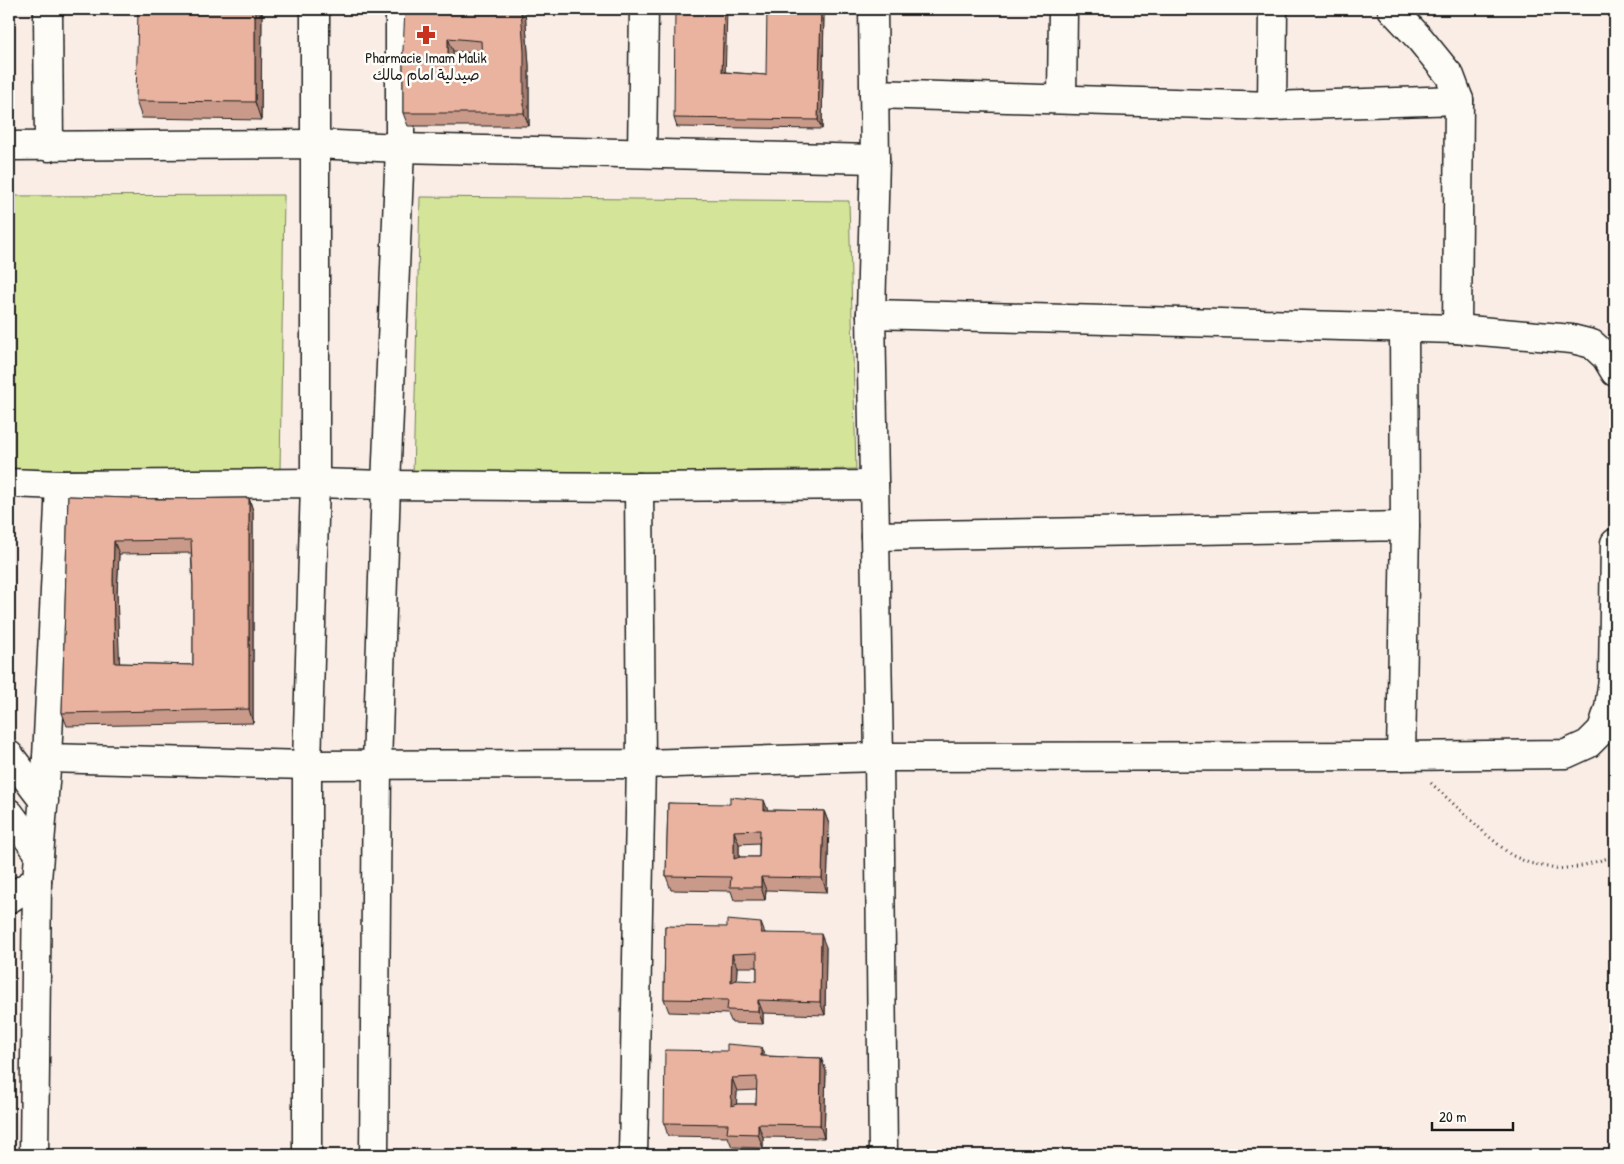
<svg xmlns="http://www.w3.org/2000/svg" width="1624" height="1164" font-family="'Patrick Hand','Playpen Sans Arabic',sans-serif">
	<rect width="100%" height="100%" fill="#f9ede6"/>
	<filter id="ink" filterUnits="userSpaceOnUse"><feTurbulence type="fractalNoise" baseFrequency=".02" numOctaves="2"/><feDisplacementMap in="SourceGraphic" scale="10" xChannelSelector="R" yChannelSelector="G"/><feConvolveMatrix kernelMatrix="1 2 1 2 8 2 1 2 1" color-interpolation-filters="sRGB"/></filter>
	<g filter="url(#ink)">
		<g fill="#d4e599" stroke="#78805a">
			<path d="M 284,195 L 280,471 L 9,469 L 9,196 Z"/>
			<path d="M 420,197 L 849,201 L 856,469 L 413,476 Z"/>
		</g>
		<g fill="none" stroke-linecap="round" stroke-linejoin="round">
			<g stroke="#1c1c1c" stroke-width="31">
				<g id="street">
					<path d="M 48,9 L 49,147"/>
					<path d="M 873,9 L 875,159 L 871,314 L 879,757 L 883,1155"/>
					<path d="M 1392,9 L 1420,39 L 1450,76 L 1459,100"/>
					<path d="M 1062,98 L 1063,9"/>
					<path d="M 1272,106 L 1273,9"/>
					<path d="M 9,146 L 315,144 L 400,148 L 875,159"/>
					<path d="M 642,153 L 644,9"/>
					<path d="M 871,314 L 1457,329 L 1459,100 L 1272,106 L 874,94"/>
					<path d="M 1404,328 L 1405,526"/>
					<path d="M 1457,329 L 1572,339 L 1592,344 L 1606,357 L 1615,372"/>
					<path d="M 9,483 L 60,485 L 315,483 L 386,485 L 639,487 L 874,485"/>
					<path d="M 60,485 L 47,758 L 307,765 L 641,764 L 879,757 L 1401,756 L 1566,754 L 1588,744 L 1602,730 L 1609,708 L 1613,679 L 1615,543"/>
					<path d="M 875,536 L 1405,526 L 1401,756"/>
					<path d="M 9,755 L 44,801"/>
					<path d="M 9,813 L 39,853"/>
					<path d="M 9,899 L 37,880"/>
					<path d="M 34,1155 L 37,880 L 47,758"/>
					<path d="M 307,1155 L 307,765 L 315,483 L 315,9"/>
					<path d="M 374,1155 L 377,765 L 386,485 L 400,148 L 400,9"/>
					<path d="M 633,1155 L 641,764 L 639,487"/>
				</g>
			</g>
			<path stroke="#1c1c1c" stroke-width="3" stroke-dasharray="1 4" stroke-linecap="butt" d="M 1431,783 L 1487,835 L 1511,855 L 1529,863 L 1556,869 L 1578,867 L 1615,856"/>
			<use href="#street" stroke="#fdfcf7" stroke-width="28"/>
		</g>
		<g fill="#c99a8a" stroke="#1c1c1c" fill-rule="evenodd">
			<path d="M 262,9 L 261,120 L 142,118 L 136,101 Z"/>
			<path d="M 824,9 L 822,129 L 677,127 L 674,118 L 725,72 L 766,75 Z"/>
			<path d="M 525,13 L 529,66 L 529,126 L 408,126 L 403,113 L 403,50 ZM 453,51 L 482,54 L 482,63 L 453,63 Z"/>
			<path d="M 68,496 L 159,499 L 249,498 L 253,511 L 253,723 L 67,726 L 62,713 ZM 191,553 L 193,585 L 193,665 L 119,663 L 117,593 L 119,554 Z"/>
			<path d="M 668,803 L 767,810 L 824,811 L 829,824 L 827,892 L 766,890 L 765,900 L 734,900 L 731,891 L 671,890 L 666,876 ZM 759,843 L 759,857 L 739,857 L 739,844 Z"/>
			<path d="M 665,926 L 765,933 L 826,947 L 825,1015 L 763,1013 L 763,1024 L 732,1023 L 728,1014 L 669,1012 L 664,999 ZM 737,967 L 757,967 L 757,981 L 736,981 Z"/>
			<path d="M 765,1056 L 821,1058 L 826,1071 L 824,1138 L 763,1137 L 763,1148 L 732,1147 L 728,1137 L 668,1136 L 664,1123 ZM 757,1090 L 756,1104 L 736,1104 L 737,1091 Z"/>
		</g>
		<g fill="#a47d70" stroke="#1c1c1c">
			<path d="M 255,9 L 262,9 L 261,120 L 255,102 Z"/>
			<path d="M 521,9 L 525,9 L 529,66 L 529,126 L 524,113 Z"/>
			<path d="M 724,9 L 727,9 L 725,81 L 722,72 Z"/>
			<path d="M 821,9 L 824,9 L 822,129 L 818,120 Z"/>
			<path d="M 448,38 L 453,51 L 453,76 L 448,63 Z"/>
			<path d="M 249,498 L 253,511 L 253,723 L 249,709 Z"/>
			<path d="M 114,541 L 119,554 L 117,593 L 120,676 L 115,663 L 113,580 Z"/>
			<path d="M 764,800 L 769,813 L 764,810 Z"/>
			<path d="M 824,811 L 829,824 L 827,892 L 822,878 Z"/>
			<path d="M 734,831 L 739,844 L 739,873 L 734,859 Z"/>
			<path d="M 761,877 L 766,890 L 765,900 L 761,887 Z"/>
			<path d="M 761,923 L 766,936 L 761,933 Z"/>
			<path d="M 821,934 L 826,947 L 825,1015 L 820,1002 Z"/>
			<path d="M 732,954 L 737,967 L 736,996 L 731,982 Z"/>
			<path d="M 758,1000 L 763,1013 L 763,1024 L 758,1011 Z"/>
			<path d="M 761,1047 L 766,1060 L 761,1056 Z"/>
			<path d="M 821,1058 L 826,1071 L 824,1138 L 820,1125 Z"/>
			<path d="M 732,1078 L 737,1091 L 736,1119 L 731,1106 Z"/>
			<path d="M 758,1124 L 763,1137 L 763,1148 L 758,1134 Z"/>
		</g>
		<g fill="#eab3a0" stroke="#1c1c1c" fill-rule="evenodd">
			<path d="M 138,9 L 255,9 L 255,102 L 136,101 Z"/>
			<path d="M 405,9 L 521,9 L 524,52 L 524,113 L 403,113 L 403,50 ZM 448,38 L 481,41 L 482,63 L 448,63 Z"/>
			<path d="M 675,9 L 724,9 L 722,72 L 766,75 L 767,9 L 821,9 L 818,120 L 674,118 Z"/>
			<path d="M 68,496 L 159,499 L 249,498 L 249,709 L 62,713 ZM 191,540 L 193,585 L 193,665 L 115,663 L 113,580 L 114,541 Z"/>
			<path d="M 730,797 L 764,800 L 764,810 L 824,811 L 822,878 L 761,877 L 761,887 L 730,887 L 731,877 L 666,876 L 668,803 L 730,804 ZM 760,830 L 759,857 L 740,857 L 734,859 L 734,831 Z"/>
			<path d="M 727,920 L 761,923 L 761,933 L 821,934 L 820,1002 L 758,1000 L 758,1011 L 727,1010 L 728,1000 L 664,999 L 665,926 L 727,927 ZM 757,953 L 757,981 L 737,980 L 731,982 L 732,954 Z"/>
			<path d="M 727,1044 L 761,1047 L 761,1056 L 821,1058 L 820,1125 L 758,1124 L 758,1134 L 727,1133 L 728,1124 L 664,1123 L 665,1050 L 727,1051 ZM 757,1077 L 756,1104 L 737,1104 L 731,1106 L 732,1078 Z"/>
		</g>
	</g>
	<defs>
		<g id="pharmacy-bare" transform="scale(1.5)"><path d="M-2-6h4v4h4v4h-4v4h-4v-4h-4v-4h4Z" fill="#c8321e" stroke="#fdfcf7" stroke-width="2.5" paint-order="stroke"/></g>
	</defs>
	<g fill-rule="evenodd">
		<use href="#pharmacy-bare" x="426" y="35"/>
	</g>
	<g text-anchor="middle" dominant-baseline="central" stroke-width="5" stroke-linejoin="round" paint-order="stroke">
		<g font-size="15" fill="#1c1c1c" stroke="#fdfcf7">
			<text x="426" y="57">Pharmacie Imam Malik<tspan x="426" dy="17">صيدلية امام مالك</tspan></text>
		</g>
	</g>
	<rect width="1624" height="1164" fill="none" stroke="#fdfcf7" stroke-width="30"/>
	<rect x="15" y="15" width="1594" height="1134" fill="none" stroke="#1c1c1c" stroke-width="2" filter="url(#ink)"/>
	<path d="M1432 1122v8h81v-8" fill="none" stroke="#1c1c1c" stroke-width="2.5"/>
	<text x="1439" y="1122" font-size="15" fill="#1c1c1c" stroke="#fdfcf7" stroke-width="4" paint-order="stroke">20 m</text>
</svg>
